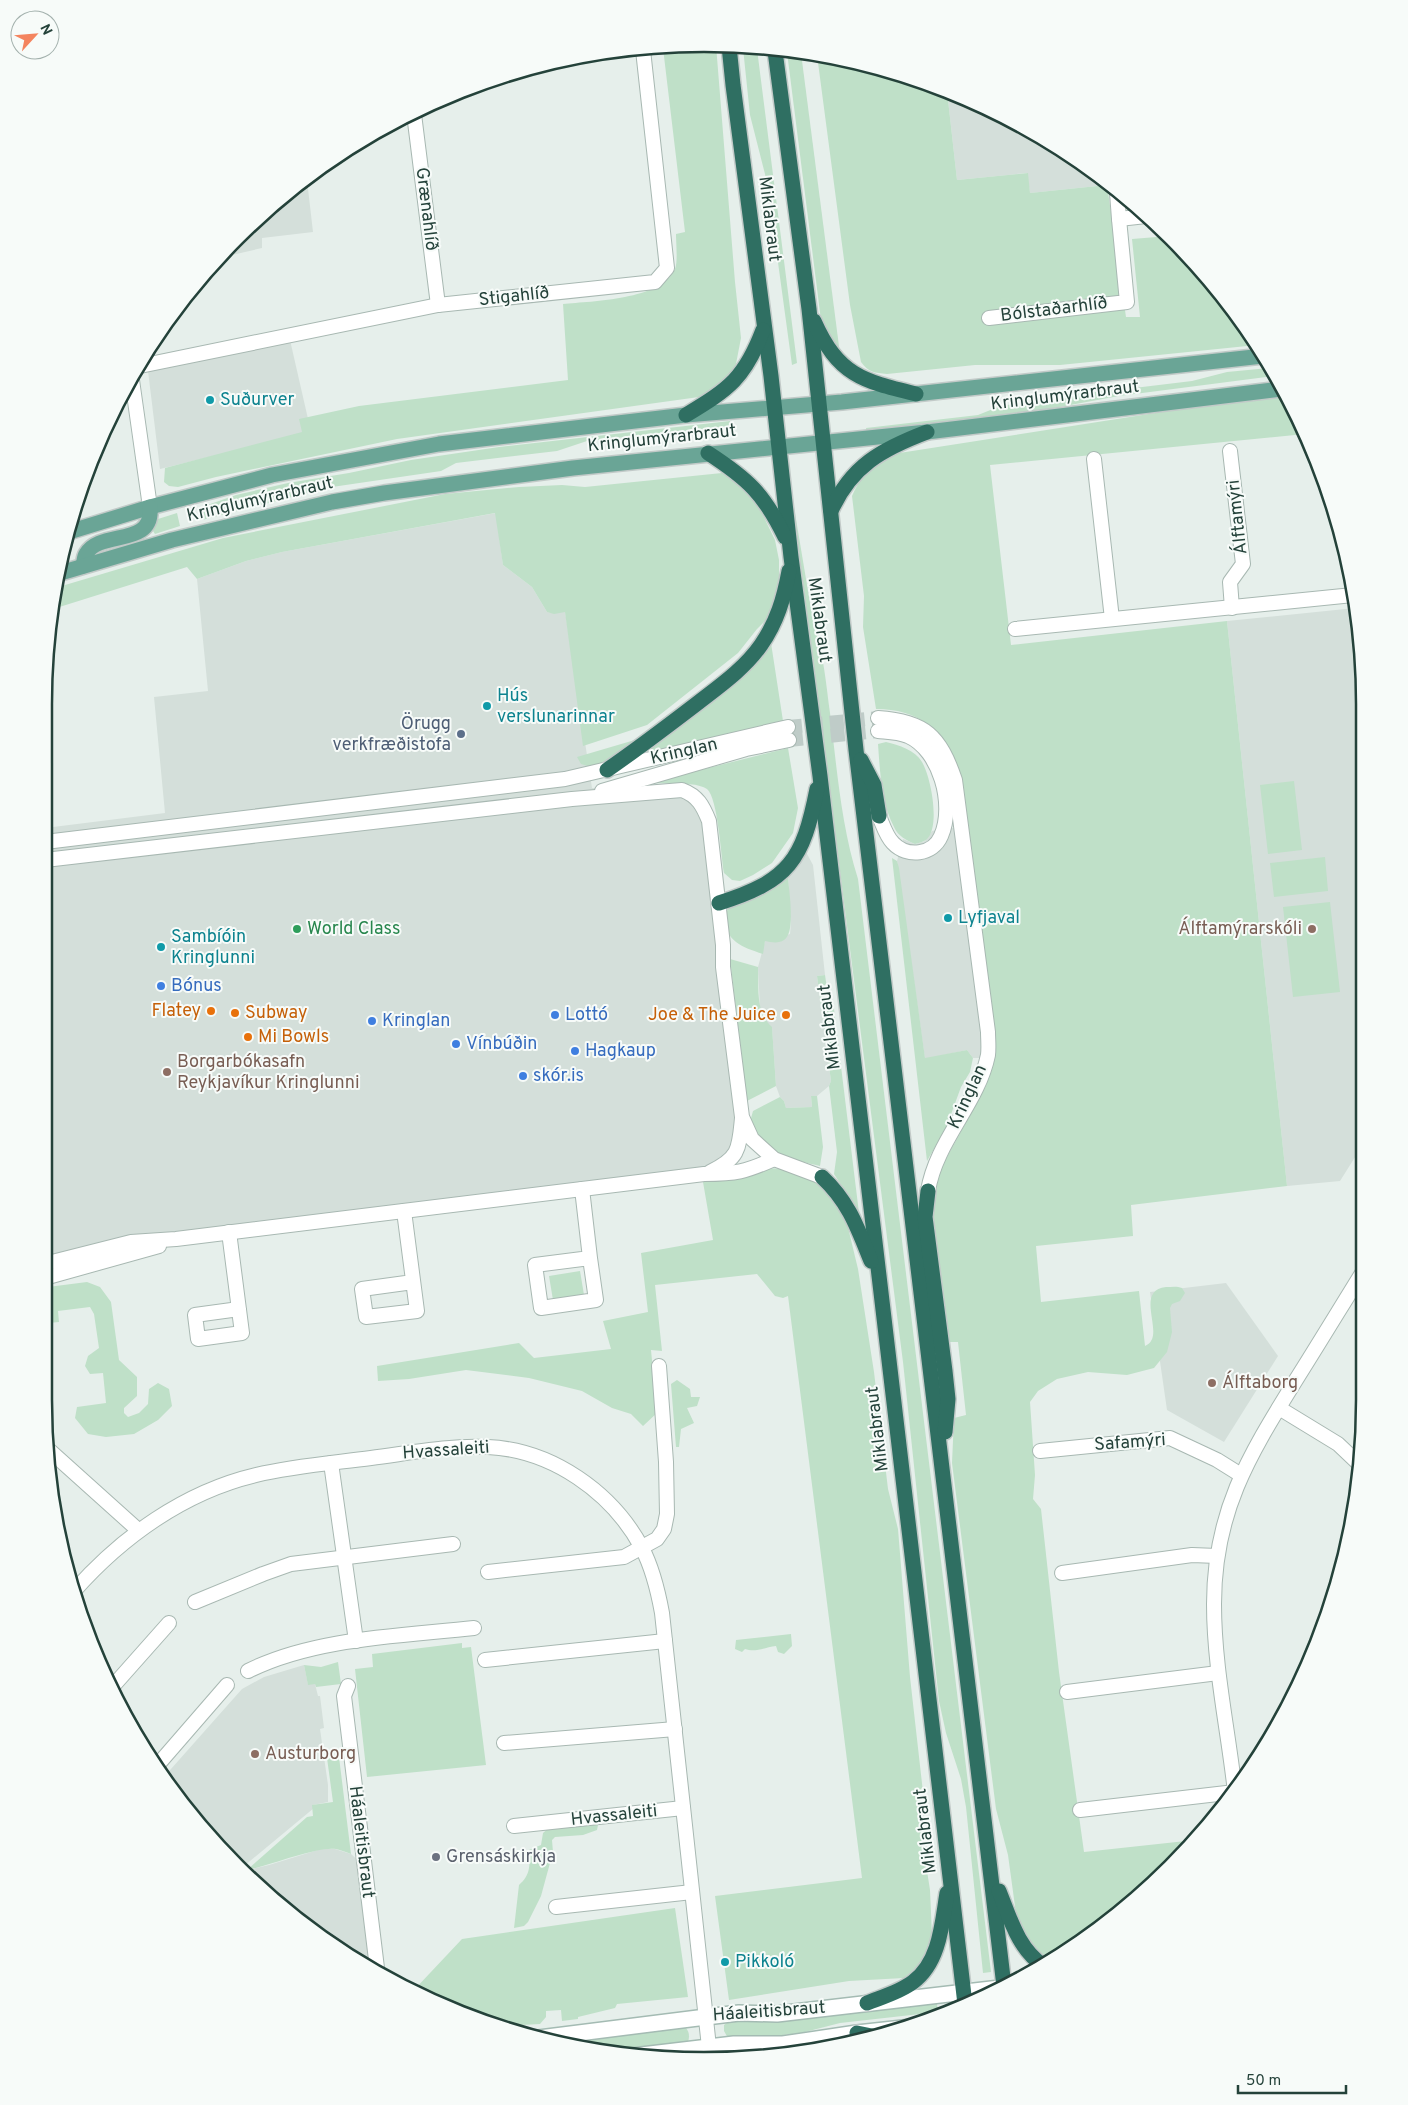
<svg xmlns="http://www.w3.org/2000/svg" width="1408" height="2105" font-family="Overpass,sans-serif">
	<rect width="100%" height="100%" fill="#e6efeb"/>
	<g fill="#d4dfda">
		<path d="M 947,91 L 956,94 L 1071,155 L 1107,185 L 1030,193 L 1027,173 L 957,180 Z"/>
		<path d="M 307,180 L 313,232 L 262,238 L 262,248 L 219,258 L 237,237 Z"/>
		<path d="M 290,340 L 311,432 L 160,469 L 148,371 Z"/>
		<path d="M 496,513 L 503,565 L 532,587 L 547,612 L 554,613 L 565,611 L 592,788 L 681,791 L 702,806 L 743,1129 L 722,1171 L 157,1244 L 48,1270 L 45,828 L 165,813 L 154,697 L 208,691 L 197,579 L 246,561 L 282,552 Z"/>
		<path d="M 1355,608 L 1364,704 L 1364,1155 L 1362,1158 L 1357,1154 L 1340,1181 L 1287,1186 L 1227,621 Z"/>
		<path d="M 966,826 L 992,1058 L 973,1058 L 967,1050 L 925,1059 L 897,861 L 903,839 L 915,844 L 925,841 L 932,831 Z"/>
		<path d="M 806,852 L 813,865 L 825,975 L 817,976 L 831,1081 L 829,1086 L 817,1096 L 811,1096 L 812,1107 L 786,1108 L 784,1101 L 780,1097 L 776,1086 L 772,1028 L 765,1021 L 760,1009 L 758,967 L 765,941 L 790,934 L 791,923 L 788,878 Z"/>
		<path d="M 1226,1283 L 1278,1356 L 1224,1442 L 1167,1410 L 1150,1292 Z"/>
		<path d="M 304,1665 L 308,1684 L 315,1684 L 318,1696 L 320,1696 L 324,1728 L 320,1729 L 328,1785 L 328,1802 L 313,1805 L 314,1808 L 244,1866 L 202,1829 L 163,1778 L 242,1689 L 264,1677 Z"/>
		<path d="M 321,1849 L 335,1849 L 351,1854 L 360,1862 L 372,1965 L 302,1925 L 244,1871 L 269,1865 Z"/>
	</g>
	<g fill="#bfe0c8">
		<path d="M 704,44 L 716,45 L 735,282 L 741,338 L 735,369 L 716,387 L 699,397 L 397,439 L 216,477 L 178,487 L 169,486 L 164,482 L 165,468 L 302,432 L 299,419 L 359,406 L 568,380 L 563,304 C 593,301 661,300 675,269 C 678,262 676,242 676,234 L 685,232 L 663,48 Z"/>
		<path d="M 743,48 L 757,49 L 797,363 L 792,365 L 767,182 L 750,115 Z"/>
		<path d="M 787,52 L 801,53 L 840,354 L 822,328 Z"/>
		<path d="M 817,55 L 833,56 L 947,91 L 957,180 L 1028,173 L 1030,193 L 1107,185 L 1126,317 L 1140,317 L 1132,239 L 1169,236 L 1253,337 L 1257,345 L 1060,365 L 975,365 L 887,374 C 875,373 868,372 861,362 L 850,305 Z"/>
		<path d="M 1269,368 L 1274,376 L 1119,396 L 1016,415 L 867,435 L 866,428 L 978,415 L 998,407 L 1046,397 L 1134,388 L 1192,381 L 1227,372 Z"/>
		<path d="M 1283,393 L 1305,434 L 990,465 L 1011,645 L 1227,621 L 1287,1186 L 1131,1205 L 1133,1236 L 1036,1246 L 1041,1302 L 1139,1291 L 1145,1346 C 1168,1337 1132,1291 1166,1287 C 1172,1287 1177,1286 1182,1288 L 1185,1293 L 1180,1301 L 1172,1304 L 1170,1308 L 1172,1332 L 1167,1352 L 1154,1368 L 1127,1375 L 1088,1372 L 1057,1379 L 1038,1391 L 1030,1402 L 1035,1475 L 1033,1499 L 1041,1509 L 1059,1672 L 1084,1852 L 1195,1840 L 1171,1868 L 1054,1958 L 1042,1957 L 1032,1951 L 1017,1921 L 1008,1855 L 996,1809 L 952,1463 L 954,1418 L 966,1415 L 958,1342 L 945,1342 L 931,1235 L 931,1203 L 936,1177 L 986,1086 L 992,1058 L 961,776 C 948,734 922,709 876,709 L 863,627 L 864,596 L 852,496 C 864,471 869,467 893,454 Z"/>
		<path d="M 730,421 L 731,426 L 587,441 L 557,451 L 456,463 L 441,471 L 332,487 L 202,520 L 199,508 L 236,495 L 288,483 L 349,473 L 411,460 L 499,447 Z"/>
		<path d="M 722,473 L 733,480 L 755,499 L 775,540 L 779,560 L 779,581 L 774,607 L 768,618 L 757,629 L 738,653 L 647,725 L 583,746 L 565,612 L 554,614 L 547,612 L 532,587 L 503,565 L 495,513 L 282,552 L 246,561 L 197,579 L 187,567 L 53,609 L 55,588 L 223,538 L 445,494 L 519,487 L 562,485 L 585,487 Z"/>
		<path d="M 791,489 L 814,627 C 824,655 826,684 830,713 C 837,769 841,825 858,879 L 991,1972 L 983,1973 L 966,1807 L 961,1779 L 946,1733 L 939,1701 L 903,1362 Z"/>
		<path d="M 177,513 L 180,526 L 155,534 L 153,531 L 158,519 Z"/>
		<path d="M 771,643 L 783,721 L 640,756 L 731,683 Z"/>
		<path d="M 645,737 L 594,768 L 581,764 L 577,757 Z"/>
		<path d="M 886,742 C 899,745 915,750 922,762 C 931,777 941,828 926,840 C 923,842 918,843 915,844 C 906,840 898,836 894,827 C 881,802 880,771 878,744 Z"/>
		<path d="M 788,748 L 798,808 L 793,833 L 772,863 L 753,875 L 740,881 L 732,880 L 724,873 C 721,857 718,798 707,789 C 696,781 662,784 648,783 Z"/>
		<path d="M 1294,781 L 1302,850 L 1268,854 L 1260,785 Z"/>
		<path d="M 1325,857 L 1328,891 L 1274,897 L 1270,863 Z"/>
		<path d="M 892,858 L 897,861 L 899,868 L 925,1058 L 967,1050 L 973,1058 L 970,1072 L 961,1087 L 946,1128 L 927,1161 Z"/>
		<path d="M 788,878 C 789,891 796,933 784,940 C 778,944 771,942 765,941 L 763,954 C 737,946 720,938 728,907 Z"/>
		<path d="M 1330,902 L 1340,992 L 1293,997 L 1283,907 Z"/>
		<path d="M 730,959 L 758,967 C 759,988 755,1012 772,1027 L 776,1086 L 747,1101 Z"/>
		<path d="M 825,975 L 828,995 L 833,1001 L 859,1213 L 834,1174 L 837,1152 L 829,1086 L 831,1081 L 817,976 Z"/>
		<path d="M 811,1096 L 817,1096 L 823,1147 L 820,1166 C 785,1157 768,1156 750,1122 L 753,1111 L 780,1097 L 784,1101 L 786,1108 L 812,1107 Z"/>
		<path d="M 768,1168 L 783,1169 L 820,1184 L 845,1215 L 858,1269 L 874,1372 L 888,1489 L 898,1529 L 910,1677 L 924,1801 L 922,1839 L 930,1890 L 932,1935 L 928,1957 L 904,1978 L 849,1981 L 729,2000 L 715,1896 L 862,1878 L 788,1296 L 783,1298 L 775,1296 L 757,1274 L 655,1285 L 662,1351 L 651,1350 L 657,1413 L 643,1426 L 631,1414 L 612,1408 L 582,1391 L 529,1378 L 466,1370 L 409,1379 L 378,1381 L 377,1366 L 519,1343 L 534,1358 L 611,1349 L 603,1321 L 648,1312 L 641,1253 L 713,1240 L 703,1182 L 741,1178 Z"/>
		<path d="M 580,1271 L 584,1295 L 553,1300 L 549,1276 Z"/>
		<path d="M 87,1282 L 100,1287 L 111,1302 L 119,1360 L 137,1377 L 137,1396 L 124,1408 L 124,1413 L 128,1417 L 139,1413 L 148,1404 L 149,1389 L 158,1383 L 169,1389 L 172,1406 L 158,1420 L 134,1434 L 106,1437 L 88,1434 L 75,1418 L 77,1407 L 106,1403 L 103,1373 L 90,1374 L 85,1366 L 88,1356 L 99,1348 L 94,1314 L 90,1307 L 58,1311 L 59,1322 L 49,1323 L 48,1327 L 48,1287 Z"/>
		<path d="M 677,1380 L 690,1389 L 691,1397 L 700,1397 L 697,1406 L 687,1408 L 694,1423 L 681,1429 L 679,1447 L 676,1447 L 671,1384 Z"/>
		<path d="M 791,1634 L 792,1646 L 784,1654 L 778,1652 L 776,1646 C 765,1647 756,1653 745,1649 L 742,1652 L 735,1649 L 736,1640 Z"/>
		<path d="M 462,1643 L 462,1648 L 471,1647 L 486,1765 L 367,1777 L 355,1669 L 373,1667 L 372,1654 Z"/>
		<path d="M 338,1662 L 341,1684 L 316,1687 L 315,1684 L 308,1685 L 304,1665 L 321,1667 Z"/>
		<path d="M 339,1757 L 351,1854 C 346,1852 341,1850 336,1849 C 318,1846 268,1866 247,1870 L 307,1817 L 313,1816 L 312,1805 L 333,1802 L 327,1758 Z"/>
		<path d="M 594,1821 L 598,1825 L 597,1830 L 583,1835 L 555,1837 L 552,1840 L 553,1852 L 541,1896 L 528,1922 L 524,1926 L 514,1928 L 519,1885 C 531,1875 530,1864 529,1850 L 541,1845 L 543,1833 L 551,1826 Z"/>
		<path d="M 675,1908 L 688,1997 L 617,2004 L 615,2008 L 578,2017 L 578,2019 L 562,2021 L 561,2010 L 546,2011 L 546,2017 L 540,2024 L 501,2026 L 481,2020 L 481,2018 C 458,2020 433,2000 414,1990 L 462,1939 Z"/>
		<path d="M 937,2004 L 938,2012 L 840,2023 L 801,2033 L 737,2040 L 728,2038 L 724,2031 L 724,2025 C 736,2015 757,2020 771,2021 Z"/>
		<path d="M 685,2027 C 689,2031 690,2036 688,2042 L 682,2045 L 610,2053 L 575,2049 L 556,2043 Z"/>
	</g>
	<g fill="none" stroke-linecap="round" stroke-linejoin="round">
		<g stroke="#bfccc8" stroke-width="14" stroke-dasharray="14 7" stroke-linecap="butt">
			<path d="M 788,727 L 878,718"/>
			<path d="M 789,740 L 878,731"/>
		</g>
		<g stroke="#a8b8b2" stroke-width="16">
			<g id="street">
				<path d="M 414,114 L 438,305"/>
				<path d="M 1117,193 L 1119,219 L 1146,216"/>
				<path d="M 989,318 L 1127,302 L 1119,219"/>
				<path d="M 140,366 L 438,305 L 655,282 L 667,268 L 643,50"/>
				<path d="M 132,380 L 150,507"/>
				<path d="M 1230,451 L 1243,564 L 1230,582 L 1232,608"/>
				<path d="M 1094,459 L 1112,619"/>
				<path d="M 1015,629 L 1353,595"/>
				<path d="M 878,718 C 925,721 940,736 955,780 L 988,1032 C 988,1039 989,1047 988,1055 C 978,1104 936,1141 928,1191"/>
				<path d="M 878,731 C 888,732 898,732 908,736 C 940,750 955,805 941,836 C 933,855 907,858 893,843 C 886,836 883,825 879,816"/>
				<path d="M 602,791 L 746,749 L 789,740"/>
				<path d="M 45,842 L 565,779 L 788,727"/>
				<path d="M 45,860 L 572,799 L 682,790 C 698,796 703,806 709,821 L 723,945 L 723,967 L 742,1117 L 752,1139 L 774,1159 L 822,1177"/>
				<path d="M 710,1172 C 740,1158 739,1148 742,1118"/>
				<path d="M 582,1189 L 590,1258 L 535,1265 L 541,1308 L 596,1300 L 590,1258"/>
				<path d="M 404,1211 L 417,1311 L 366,1317 L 362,1289 L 413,1282"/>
				<path d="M 229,1232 L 242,1333 L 198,1339 L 195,1315 L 239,1309"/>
				<path d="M 48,1263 L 131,1242 L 176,1239 L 704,1174 C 736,1174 745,1172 774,1159"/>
				<path d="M 48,1277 L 159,1246"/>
				<path d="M 1279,1408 L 1338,1444 L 1358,1463"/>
				<path d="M 49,1450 L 138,1530"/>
				<path d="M 1040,1451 L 1170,1438 L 1217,1460 L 1241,1475"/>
				<path d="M 331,1463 L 356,1641"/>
				<path d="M 488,1572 L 624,1557 L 657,1539 L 664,1529 L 667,1514 L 666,1462 L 659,1366"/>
				<path d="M 1062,1573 L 1192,1555 L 1217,1556"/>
				<path d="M 74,1591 C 122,1537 184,1492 256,1475 C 293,1466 333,1463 371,1458 C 410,1453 449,1445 488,1447 C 552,1450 612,1492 642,1548 C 653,1569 658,1591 662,1613 L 709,2047"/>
				<path d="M 195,1602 L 263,1574 L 291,1564 L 453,1544"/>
				<path d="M 485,1660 L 665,1641"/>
				<path d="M 248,1671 C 313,1638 401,1636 474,1628"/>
				<path d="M 114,1685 L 169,1623"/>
				<path d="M 348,1686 L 344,1696 L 377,1968"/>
				<path d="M 1067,1692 L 1218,1673"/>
				<path d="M 504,1743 L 675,1729"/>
				<path d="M 155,1768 L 227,1685"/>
				<path d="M 1235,1792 C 1228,1729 1214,1667 1214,1604 C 1214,1513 1248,1457 1294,1383 C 1318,1345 1341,1307 1364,1270"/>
				<path d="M 1080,1810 L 1235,1792"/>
				<path d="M 514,1826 L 683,1808"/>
				<path d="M 556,1907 L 692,1892"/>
			</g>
		</g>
		<g stroke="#a4bbb3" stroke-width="18">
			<g id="secondary">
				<path d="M 539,2038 L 706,2017 L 739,2013 L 777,2014 L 1000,1988"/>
				<path d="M 633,2056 L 734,2044 L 783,2044 L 857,2033 L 912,2027"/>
			</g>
		</g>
		<g stroke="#c2cac8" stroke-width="18">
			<g id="primary">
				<path d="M 72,531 L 150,507 L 272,475 L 439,444 L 686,415 L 842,402 L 1263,356"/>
				<path d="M 83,566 C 84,562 84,557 86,554 C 100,529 154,548 150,507"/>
				<path d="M 57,574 L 172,540 L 332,502 L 384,493 L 573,468 L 927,432 L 1281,389"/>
			</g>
		</g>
		<g stroke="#c2cac8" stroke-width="18">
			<g id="highway">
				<path d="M 729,46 L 733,85 L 771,376 L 791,557 L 820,776 L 965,2004"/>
				<path d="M 775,51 L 809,309 L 856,750 L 1004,1986"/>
				<path d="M 814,321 C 838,375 862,381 916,394"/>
				<path d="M 686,415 C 729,389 745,378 763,330"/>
				<path d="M 708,453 C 748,479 764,494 785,537"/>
				<path d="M 831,511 C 851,466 882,449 927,432"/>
				<path d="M 861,760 L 874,785 L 879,816"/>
				<path d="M 607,770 C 639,748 669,725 699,702 C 721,685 745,668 761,645 C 777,622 784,598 789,571"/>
				<path d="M 719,903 C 789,881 803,860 817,789"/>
				<path d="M 822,1177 C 849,1202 858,1229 871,1261"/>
				<path d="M 928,1191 L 925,1217 L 945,1371 L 948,1399 L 945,1432"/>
				<path d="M 999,1891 C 1010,1918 1018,1949 1044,1966"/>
				<path d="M 867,2003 C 882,1997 900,1992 913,1982 C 940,1962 942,1923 947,1893"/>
				<path d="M 857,2033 L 877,2037"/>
			</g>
		</g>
		<use href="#street" stroke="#fff" stroke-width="14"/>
		<use href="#secondary" stroke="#fff" stroke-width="15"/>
		<use href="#primary" stroke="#6aa596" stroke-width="15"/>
		<use href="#highway" stroke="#2f6f62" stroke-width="15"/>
	</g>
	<g fill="#0f9aa8" stroke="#f7fbf9" stroke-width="2">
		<circle cx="210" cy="400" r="5"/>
		<circle cx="487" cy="706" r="5"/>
		<circle cx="948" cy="918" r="5"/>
		<circle cx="161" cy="947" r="5"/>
		<circle cx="725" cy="1962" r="5"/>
	</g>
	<circle fill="#5c6f8a" stroke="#f7fbf9" stroke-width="2" cx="461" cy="734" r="5"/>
	<circle fill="#2e9e5b" stroke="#f7fbf9" stroke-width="2" cx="297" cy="929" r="5"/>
	<g fill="#8d6e63" stroke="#f7fbf9" stroke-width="2">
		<circle cx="1312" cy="929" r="5"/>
		<circle cx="167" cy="1072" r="5"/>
		<circle cx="1212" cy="1383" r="5"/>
		<circle cx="255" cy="1754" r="5"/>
	</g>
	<g fill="#3f7fe0" stroke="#f7fbf9" stroke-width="2">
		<circle cx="161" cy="986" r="5"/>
		<circle cx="555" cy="1015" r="5"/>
		<circle cx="372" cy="1021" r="5"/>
		<circle cx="456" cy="1044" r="5"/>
		<circle cx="575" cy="1051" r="5"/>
		<circle cx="523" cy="1076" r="5"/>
	</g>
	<g fill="#e8710a" stroke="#f7fbf9" stroke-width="2">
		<circle cx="211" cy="1011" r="5"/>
		<circle cx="235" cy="1013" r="5"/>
		<circle cx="786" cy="1015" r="5"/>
		<circle cx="248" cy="1037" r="5"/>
	</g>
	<circle fill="#6b7280" stroke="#f7fbf9" stroke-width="2" cx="436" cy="1857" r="5"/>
	<g text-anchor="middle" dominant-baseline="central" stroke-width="4" stroke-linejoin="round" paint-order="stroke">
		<g font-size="18" fill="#24423a" stroke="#f7fbf9">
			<text transform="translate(426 209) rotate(83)">Grænahlíð</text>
			<text transform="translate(769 219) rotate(83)">Miklabraut</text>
			<text transform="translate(514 297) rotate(-6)">Stigahlíð</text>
			<text transform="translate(1054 310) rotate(-7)">Bólstaðarhlíð</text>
			<text transform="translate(1065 396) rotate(-7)">Kringlumýrarbraut</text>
			<text transform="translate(662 439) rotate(-6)">Kringlumýrarbraut</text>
			<text transform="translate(260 500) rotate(-13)">Kringlumýrarbraut</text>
			<text transform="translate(1238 517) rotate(-96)">Álftamýri</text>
			<text transform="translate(819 620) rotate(82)">Miklabraut</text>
			<text transform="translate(684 752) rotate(-13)">Kringlan</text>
			<text transform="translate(830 1027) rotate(-97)">Miklabraut</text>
			<text transform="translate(968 1097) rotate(-65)">Kringlan</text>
			<text transform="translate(878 1429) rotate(-97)">Miklabraut</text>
			<text transform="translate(1130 1443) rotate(-4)">Safamýri</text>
			<text transform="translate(446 1451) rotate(-4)">Hvassaleiti</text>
			<text transform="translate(614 1816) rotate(-6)">Hvassaleiti</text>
			<text transform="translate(926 1831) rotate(-97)">Miklabraut</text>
			<text transform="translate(361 1842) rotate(83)">Háaleitisbraut</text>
			<text transform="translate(769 2012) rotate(-4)">Háaleitisbraut</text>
		</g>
		<g font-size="18" fill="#0d838f" stroke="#f7fbf9" text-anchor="start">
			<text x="220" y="400">Suðurver</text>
			<text x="497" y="696">Hús<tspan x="497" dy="21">verslunarinnar</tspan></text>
			<text x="958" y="918">Lyfjaval</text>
			<text x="171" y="937">Sambíóin<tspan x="171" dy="21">Kringlunni</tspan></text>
			<text x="735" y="1962">Pikkoló</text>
		</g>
		<g font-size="18" fill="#4e5e75" stroke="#f7fbf9" text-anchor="end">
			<text x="451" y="724">Örugg<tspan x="451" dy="21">verkfræðistofa</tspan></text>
		</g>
		<g font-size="18" fill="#27864d" stroke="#f7fbf9" text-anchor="start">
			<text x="307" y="929">World Class</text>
		</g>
		<g font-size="18" fill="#785e54" stroke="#f7fbf9" text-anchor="start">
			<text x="1302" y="929" text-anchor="end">Álftamýrarskóli</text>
			<text x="177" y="1062">Borgarbókasafn<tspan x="177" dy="21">Reykjavíkur Kringlunni</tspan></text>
			<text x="1222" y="1383">Álftaborg</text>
			<text x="265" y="1754">Austurborg</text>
		</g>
		<g font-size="18" fill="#366cbe" stroke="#f7fbf9" text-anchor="start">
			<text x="171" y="986">Bónus</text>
			<text x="565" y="1015">Lottó</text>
			<text x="382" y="1021">Kringlan</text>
			<text x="466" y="1044">Vínbúðin</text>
			<text x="585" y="1051">Hagkaup</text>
			<text x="533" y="1076">skór.is</text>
		</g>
		<g font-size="18" fill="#c56008" stroke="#f7fbf9" text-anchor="end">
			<text x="201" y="1011">Flatey</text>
			<text x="245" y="1013" text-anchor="start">Subway</text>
			<text x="776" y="1015">Joe &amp; The Juice</text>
			<text x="258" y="1037" text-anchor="start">Mi Bowls</text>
		</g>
		<g font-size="18" fill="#5b616d" stroke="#f7fbf9" text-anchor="start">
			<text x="446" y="1857">Grensáskirkja</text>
		</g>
	</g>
	<path d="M0 0H1408V2105H0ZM704 52H704A652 652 0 0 1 1356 704V1400A652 652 0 0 1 704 2052H704A652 652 0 0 1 52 1400V704A652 652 0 0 1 704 52Z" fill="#f7fbf9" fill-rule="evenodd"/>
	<path fill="none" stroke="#24423a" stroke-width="2.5" d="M704 52H704A652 652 0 0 1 1356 704V1400A652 652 0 0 1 704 2052H704A652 652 0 0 1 52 1400V704A652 652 0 0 1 704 52Z"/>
	<g transform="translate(35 35) rotate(64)"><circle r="24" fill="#f7fbf9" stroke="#a3b1ad"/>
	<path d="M0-4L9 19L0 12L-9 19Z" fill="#f4845f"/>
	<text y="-8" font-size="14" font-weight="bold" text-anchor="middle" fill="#24423a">N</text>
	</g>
	<path d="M1238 2085v8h108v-8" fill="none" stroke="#24423a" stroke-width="2.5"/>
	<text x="1246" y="2085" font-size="15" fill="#24423a" stroke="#f7fbf9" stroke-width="4" paint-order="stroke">50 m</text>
</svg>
